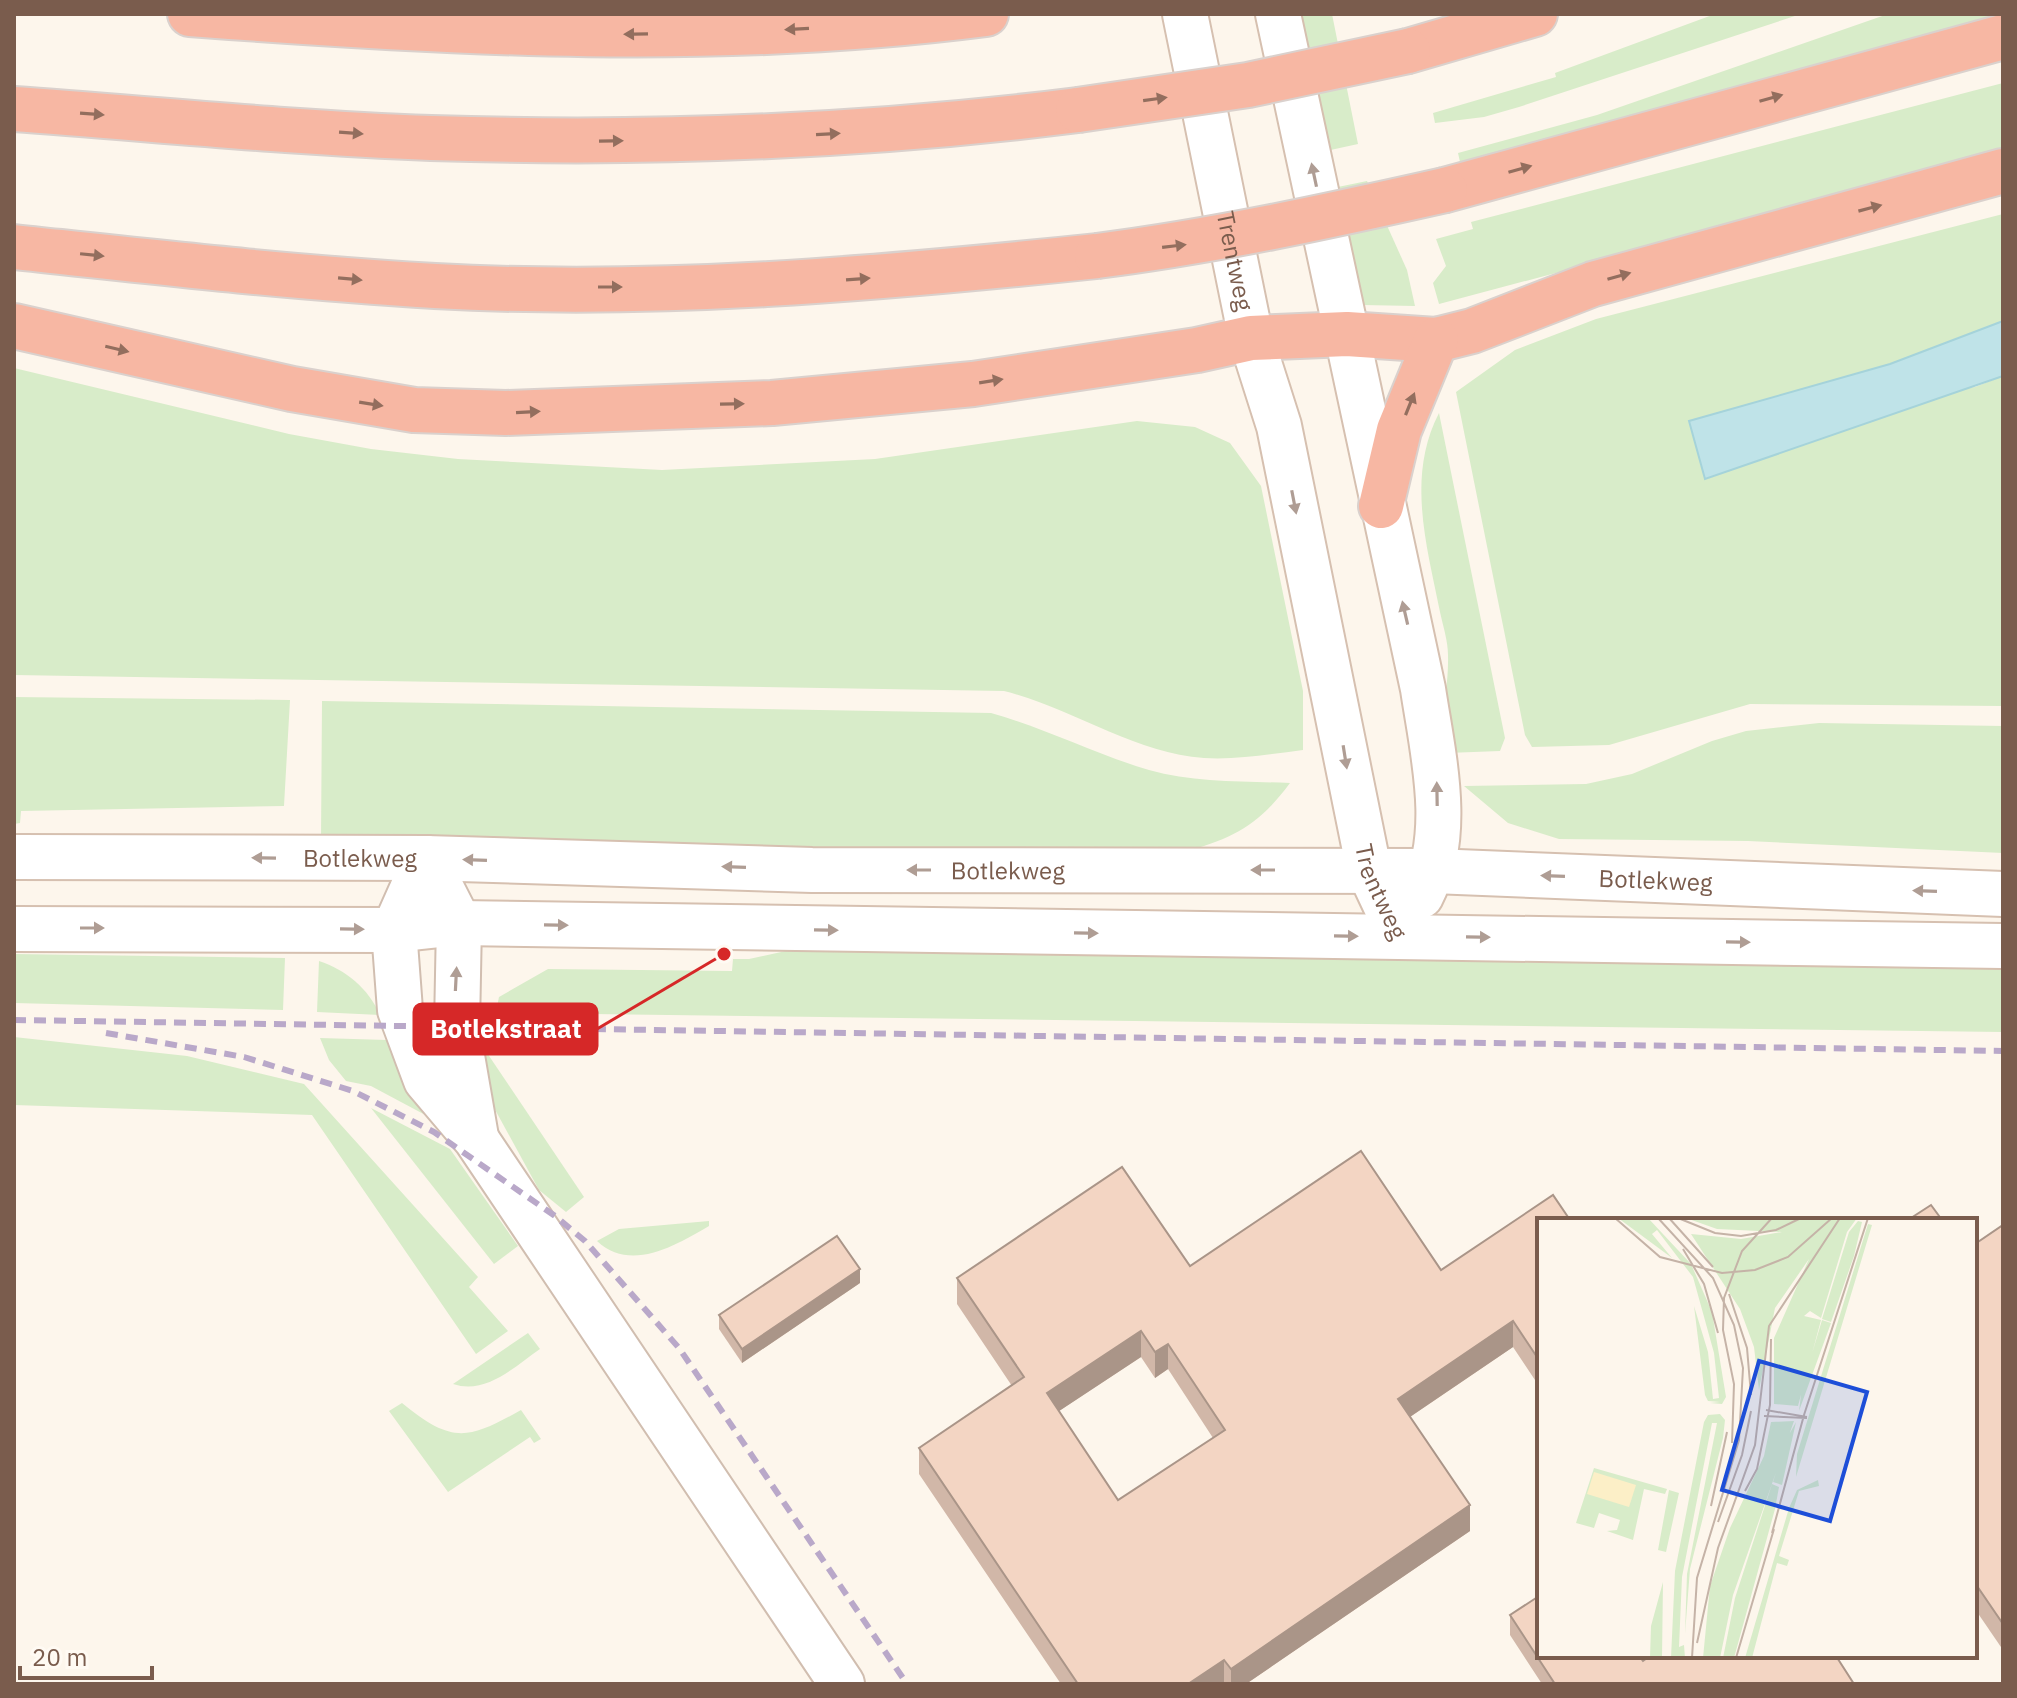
<svg xmlns="http://www.w3.org/2000/svg" width="2017" height="1698" font-family="'IBM Plex Sans',sans-serif">
	<rect width="100%" height="100%" fill="#fdf6ec"/>
	<g fill="#d8ecc9">
		<path d="M 1299,14 L 1332,14 L 1358,144 L 1326,151 Z"/>
		<path d="M 1715,14 L 1801,14 L 1519,107 L 1484,117 L 1435,123 L 1433,113 L 1556,77 L 1555,73 Z"/>
		<path d="M 1888,14 L 2003,14 L 2003,24 L 1483,160 L 1460,162 L 1458,153 L 1597,115 Z"/>
		<path d="M 2003,83 L 2003,154 L 1439,304 L 1433,283 L 1446,266 L 1436,239 L 1473,229 L 1471,222 Z"/>
		<path d="M 1367,181 L 1407,270 L 1415,306 L 1362,305 L 1333,188 Z"/>
		<path d="M 2003,214 L 2003,321 L 1890,364 L 1689,422 L 1975,387 L 2003,376 L 2003,706 L 1750,704 L 1609,745 L 1532,747 L 1525,735 L 1456,392 L 1515,350 L 1596,319 Z"/>
		<path d="M 14,368 L 289,434 L 371,449 L 458,459 L 662,470 L 875,459 L 1137,421 L 1195,427 L 1230,443 L 1261,486 L 1303,691 L 1303,750 C 1271,754 1237,760 1204,758 C 1134,753 1072,708 1004,691 L 14,675 Z"/>
		<path d="M 1439,413 L 1505,738 L 1500,751 L 1447,753 C 1439,716 1449,690 1448,655 C 1448,641 1443,626 1440,612 C 1427,546 1406,477 1439,413 Z"/>
		<path d="M 14,697 L 290,700 L 284,806 L 21,811 L 20,823 L 14,824 Z"/>
		<path d="M 322,701 L 991,713 C 1045,728 1095,754 1149,770 C 1194,783 1244,781 1290,783 C 1259,825 1233,839 1183,852 L 321,840 Z"/>
		<path d="M 1819,723 L 2003,726 L 2003,853 L 1748,841 L 1559,839 L 1508,823 L 1464,786 L 1586,784 L 1632,774 L 1712,741 L 1746,731 Z"/>
		<path d="M 831,941 L 2003,962 L 2003,1032 L 516,1013 L 495,1017 L 499,997 L 548,969 L 732,971 L 733,959 L 749,959 Z"/>
		<path d="M 14,954 L 285,958 L 283,1010 L 14,1003 Z"/>
		<path d="M 319,961 C 346,970 368,988 380,1015 L 317,1012 Z"/>
		<path d="M 14,1037 L 187,1056 L 304,1084 L 478,1277 L 469,1287 L 508,1331 L 476,1354 L 312,1115 L 14,1105 Z"/>
		<path d="M 320,1038 L 387,1040 L 431,1118 L 371,1086 L 346,1081 L 329,1060 Z"/>
		<path d="M 479,1041 L 584,1197 L 566,1212 L 539,1190 L 481,1084 Z"/>
		<path d="M 371,1108 L 450,1149 L 518,1246 L 494,1264 Z"/>
		<path d="M 709,1221 L 709,1226 C 676,1245 631,1273 597,1241 L 619,1229 Z"/>
		<path d="M 528,1333 L 540,1349 C 514,1367 486,1395 453,1384 Z"/>
		<path d="M 402,1403 C 452,1444 468,1440 521,1410 L 541,1439 L 534,1443 L 530,1437 L 448,1492 L 389,1411 Z"/>
	</g>
	<path fill="#bfe3e8" stroke="#a5d3da" stroke-width="2" d="M 2003,321 L 2003,376 L 1705,479 L 1689,421 L 1890,364 Z"/>
	<g fill="none" stroke-linecap="round" stroke-linejoin="round">
		<g stroke="#d1beb0" stroke-width="48">
			<g id="street">
				<path d="M 426,858 L 394,930 L 400,1010 L 426,1080 L 476,1139 L 842,1684"/>
				<path d="M 426,858 L 459,923 L 457,1027 L 476,1137"/>
			</g>
		</g>
		<g stroke="#d6c0b0" stroke-width="48">
			<g id="secondary">
				<path id="s1" d="M 1185,14 L 1251,338 L 1279,426 L 1369,870 L 1400,936"/>
				<path d="M 1278,14 L 1423,689 C 1433,755 1453,834 1421,896"/>
				<path id="s2" d="M 14,857 L 426,858 L 812,870 L 1433,871 L 2003,894"/>
				<path d="M 14,929 L 394,930 L 459,923 L 2003,946"/>
			</g>
		</g>
		<g stroke="#dad1cd" stroke-width="48">
			<g id="highway">
				<path d="M 190,14 C 454,34 722,48 986,14"/>
				<path d="M 1408,51 L 1535,14"/>
				<path d="M 14,109 C 153,119 292,133 431,138 C 648,145 863,137 1078,110"/>
				<path d="M 1445,190 L 2003,37"/>
				<path d="M 14,247 C 154,262 294,278 435,286 C 656,298 877,279 1097,256"/>
				<path d="M 14,326 L 292,389 L 414,410 L 506,413 L 772,403 L 973,384 L 1197,350 L 1251,338 L 1347,334 L 1436,340 L 1472,331 L 1593,284 L 2003,171"/>
				<path d="M 1381,506 L 1399,430 L 1436,340"/>
			</g>
		</g>
		<use href="#street" stroke="#fff" stroke-width="44"/>
		<use href="#secondary" stroke="#fff" stroke-width="44"/>
		<use href="#highway" stroke="#f7b7a3" stroke-width="44"/>
		<g stroke="#b9a8c9" stroke-width="6" stroke-dasharray="12 8" stroke-linecap="butt">
			<path d="M 14,1020 L 2003,1051"/>
			<path d="M 106,1033 L 244,1057 L 353,1091 L 434,1132 L 555,1216 L 585,1241 L 679,1348 L 907,1684"/>
		</g>
		<g stroke="#dad1cd" stroke-width="48" stroke-linecap="butt">
			<g id="highway-bridge">
				<path d="M 1078,110 L 1248,85 L 1408,51"/>
				<path d="M 1097,256 C 1215,241 1329,216 1445,190"/>
			</g>
		</g>
		<use href="#highway-bridge" stroke="#f7b7a3" stroke-width="44"/>
	</g>
	<g fill="#d1b7a8" fill-rule="evenodd">
		<path d="M 1539,1220 L 1539,1386 L 1513,1347 L 1410,1417 L 1470,1531 L 1246,1684 L 1061,1684 L 919,1474 L 919,1448 L 1012,1386 L 957,1304 L 957,1278 L 1190,1266 L 1441,1270 ZM 1141,1357 L 1155,1378 L 1168,1369 L 1213,1438 L 1118,1500 L 1059,1411 Z"/>
		<path d="M 2003,1225 L 2003,1650 L 1975,1609 L 1975,1244 Z"/>
		<path d="M 860,1283 L 742,1363 L 719,1329 L 719,1315 Z"/>
		<path d="M 1510,1615 L 1643,1661 L 1854,1684 L 1542,1684 L 1510,1635 Z"/>
	</g>
	<g fill="#aa9588">
		<path d="M 860,1269 L 860,1283 L 742,1363 L 742,1349 Z"/>
		<path d="M 1513,1321 L 1513,1347 L 1398,1425 L 1398,1399 Z"/>
		<path d="M 1141,1331 L 1141,1357 L 1047,1419 L 1047,1393 Z"/>
		<path d="M 1168,1344 L 1168,1369 L 1155,1378 L 1155,1352 Z"/>
		<path d="M 1470,1505 L 1470,1531 L 1246,1684 L 1231,1684 L 1231,1669 Z"/>
		<path d="M 1224,1660 L 1224,1684 L 1188,1684 Z"/>
	</g>
	<g fill="#f3d5c3" stroke="#aa9588" stroke-width="2" fill-rule="evenodd">
		<path d="M 1361,1151 L 1441,1270 L 1553,1195 L 1570,1220 L 1539,1220 L 1539,1360 L 1513,1321 L 1398,1399 L 1470,1505 L 1231,1669 L 1224,1660 L 1188,1684 L 1078,1684 L 919,1448 L 1024,1377 L 957,1278 L 1122,1167 L 1190,1266 ZM 1141,1331 L 1155,1352 L 1168,1344 L 1225,1430 L 1118,1500 L 1047,1393 Z"/>
		<path d="M 1931,1205 L 1942,1220 L 1908,1220 Z"/>
		<path d="M 2003,1225 L 2003,1624 L 1975,1583 L 1975,1244 Z"/>
		<path d="M 837,1236 L 860,1269 L 742,1349 L 719,1315 Z"/>
		<path d="M 1539,1596 L 1539,1656 L 1639,1656 L 1643,1661 L 1650,1656 L 1836,1656 L 1854,1684 L 1555,1684 L 1510,1615 Z"/>
	</g>
	<defs><path id="oneway-solid" d="M-6-.8H1V-3.2L6.5 0L1 3.2V.8H-6Z" transform="scale(2)"/></defs>
	<g fill="#936e5e">
		<use href="#oneway-solid" transform="translate(797 29) rotate(177)"/>
		<use href="#oneway-solid" transform="translate(636 34) rotate(179)"/>
		<use href="#oneway-solid" transform="translate(1771 98) rotate(-16)"/>
		<use href="#oneway-solid" transform="translate(1155 99) rotate(-8)"/>
		<use href="#oneway-solid" transform="translate(92 114) rotate(4)"/>
		<use href="#oneway-solid" transform="translate(351 133) rotate(4)"/>
		<use href="#oneway-solid" transform="translate(828 134) rotate(-3)"/>
		<use href="#oneway-solid" transform="translate(611 141) rotate(-1)"/>
		<use href="#oneway-solid" transform="translate(1520 169) rotate(-16)"/>
		<use href="#oneway-solid" transform="translate(1870 208) rotate(-15)"/>
		<use href="#oneway-solid" transform="translate(1174 246) rotate(-7)"/>
		<use href="#oneway-solid" transform="translate(92 255) rotate(6)"/>
		<use href="#oneway-solid" transform="translate(1619 276) rotate(-16)"/>
		<use href="#oneway-solid" transform="translate(350 279) rotate(5)"/>
		<use href="#oneway-solid" transform="translate(858 279) rotate(-4)"/>
		<use href="#oneway-solid" transform="translate(610 287)"/>
		<use href="#oneway-solid" transform="translate(117 349) rotate(13)"/>
		<use href="#oneway-solid" transform="translate(991 381) rotate(-9)"/>
		<use href="#oneway-solid" transform="translate(371 404) rotate(9)"/>
		<use href="#oneway-solid" transform="translate(732 404) rotate(-1)"/>
		<use href="#oneway-solid" transform="translate(1410 404) rotate(-68)"/>
		<use href="#oneway-solid" transform="translate(528 412) rotate(-3)"/>
	</g>
	<g fill="#af9d94">
		<use href="#oneway-solid" transform="translate(1314 175) rotate(-102)"/>
		<use href="#oneway-solid" transform="translate(1294 502) rotate(79)"/>
		<use href="#oneway-solid" transform="translate(1405 613) rotate(-103)"/>
		<use href="#oneway-solid" transform="translate(1345 757) rotate(81)"/>
		<use href="#oneway-solid" transform="translate(1437 794) rotate(-91)"/>
		<use href="#oneway-solid" transform="translate(264 858) rotate(-179)"/>
		<use href="#oneway-solid" transform="translate(475 860) rotate(-178)"/>
		<use href="#oneway-solid" transform="translate(734 867) rotate(-178)"/>
		<use href="#oneway-solid" transform="translate(919 870) rotate(-180)"/>
		<use href="#oneway-solid" transform="translate(1263 870) rotate(-180)"/>
		<use href="#oneway-solid" transform="translate(1553 876) rotate(-178)"/>
		<use href="#oneway-solid" transform="translate(1925 891) rotate(-178)"/>
		<use href="#oneway-solid" transform="translate(556 925) rotate(1)"/>
		<use href="#oneway-solid" transform="translate(92 928)"/>
		<use href="#oneway-solid" transform="translate(352 929) rotate(1)"/>
		<use href="#oneway-solid" transform="translate(826 930) rotate(1)"/>
		<use href="#oneway-solid" transform="translate(1086 933) rotate(1)"/>
		<use href="#oneway-solid" transform="translate(1346 936) rotate(1)"/>
		<use href="#oneway-solid" transform="translate(1478 937) rotate(1)"/>
		<use href="#oneway-solid" transform="translate(1738 942) rotate(1)"/>
		<use href="#oneway-solid" transform="translate(456 979) rotate(-87)"/>
	</g>
	<g text-anchor="middle" dominant-baseline="central" stroke-width="8" stroke-linejoin="round" paint-order="stroke">
		<g font-size="24" fill="#7a5c4d" stroke="#fffaf3">
			<text stroke="none"><textPath href="#s1" startOffset="252">Trentweg</textPath></text>
			<text stroke="none"><textPath href="#s2" startOffset="346">Botlekweg</textPath></text>
			<text stroke="none"><textPath href="#s2" startOffset="994">Botlekweg</textPath></text>
			<text stroke="none"><textPath href="#s1" startOffset="900">Trentweg</textPath></text>
			<text stroke="none"><textPath href="#s2" startOffset="1642">Botlekweg</textPath></text>
		</g>
	</g>
	<g transform="translate(1537 1218)">
		<rect width="440" height="440" fill="#fdf6ec"/>
		<path d="M 81,0 L 111,0 L 154,46 L 175,94 L 189,179 L 185,186 L 173,185 L 183,184 L 171,183 L 168,177 L 157,88 L 171,134 L 176,181 L 182,180 L 177,135 L 156,59 L 120,12 L 115,16 L 135,40 ZM 149,0 L 320,0 L 310,14 L 284,100 L 273,93 L 267,98 L 284,102 L 261,188 L 237,186 L 237,120 L 272,41 L 238,90 L 222,172 L 217,129 L 203,91 L 154,16 L 204,21 L 245,14 L 180,11 ZM 321,3 L 325,4 L 317,38 L 294,104 L 285,101 L 312,14 ZM 331,6 L 335,7 L 259,259 L 260,236 ZM 285,102 L 294,105 L 262,193 L 265,169 ZM 183,196 L 188,202 L 186,220 L 153,351 L 148,416 L 150,356 L 180,205 L 175,205 L 145,359 L 142,429 L 147,427 L 148,440 L 134,440 L 138,353 L 167,204 L 171,197 ZM 257,203 L 196,377 L 183,440 L 166,440 L 173,368 L 193,310 L 227,238 L 234,204 ZM 259,204 L 245,267 L 236,264 L 249,222 ZM 57,250 L 130,271 L 128,276 L 107,271 L 96,322 L 70,313 L 80,312 L 83,302 L 62,295 L 57,310 L 39,305 ZM 281,262 L 282,268 L 262,273 L 242,338 L 252,342 L 250,348 L 240,345 L 215,440 L 208,440 L 252,290 L 260,272 ZM 235,266 L 242,269 L 238,291 L 197,440 L 186,440 L 198,380 ZM 132,272 L 142,275 L 129,334 L 121,332 ZM 126,364 L 125,440 L 113,440 L 114,408 Z" fill="#d8ecc9"/>
		<path d="M 57,254 L 99,267 L 92,289 L 50,276 Z" fill="#fcefc7"/>
		<path fill="none" stroke="#c5b3a7" stroke-width="2" d="M 78,0 L 123,39 L 185,55 L 218,52 L 251,39 L 295,0M 121,0 L 176,60 L 197,107 L 206,150 L 202,222 L 160,360 L 155,440M 132,0 L 176,49M 141,0 L 178,15 L 204,18 L 239,12 L 264,0M 146,31 L 167,66 L 181,115M 192,76 L 210,130 L 214,177M 229,192 L 270,199M 227,198 L 270,200M 195,225 L 197,166 L 186,112 L 187,80 L 205,33 L 235,0M 208,273 L 220,251 L 233,187 L 234,121M 174,288 L 190,214M 181,304 L 205,237 L 214,193M 235,315 L 267,197 L 331,0M 160,425 L 181,330 L 218,227 L 232,108 L 303,0M 199,440 L 237,311"/>
		<path fill="#1d4ed8" fill-opacity="0.15" stroke="#1d4ed8" stroke-width="4" d="M 222,143 L 330,174 L 293,303 L 185,272 Z"/>
		<rect width="440" height="440" fill="none" stroke="#7a5c4d" stroke-width="4"/>
	</g>
	<path fill="none" stroke="#d62828" stroke-width="3" d="M724 954L597 1029"/>
	<circle fill="#d62828" stroke="#fffaf3" stroke-width="3" cx="724" cy="954" r="8"/>
	<rect fill="#d62828" stroke="#d62828" stroke-width="3" x="414" y="1004" width="183" height="50" rx="8"/>
	<g font-size="26" text-anchor="middle" font-weight="bold" fill="#fff">
		<text x="506" y="1038">Botlekstraat</text>
	</g>
	<rect width="2017" height="1698" fill="none" stroke="#7a5c4d" stroke-width="32"/>
	<path d="M20 1666v12h132v-12" fill="none" stroke="#7a5c4d" stroke-width="4"/>
	<text x="32" y="1666" font-size="24" fill="#7a5c4d" stroke="#fffaf3" stroke-width="6" paint-order="stroke">20 m</text>
</svg>
